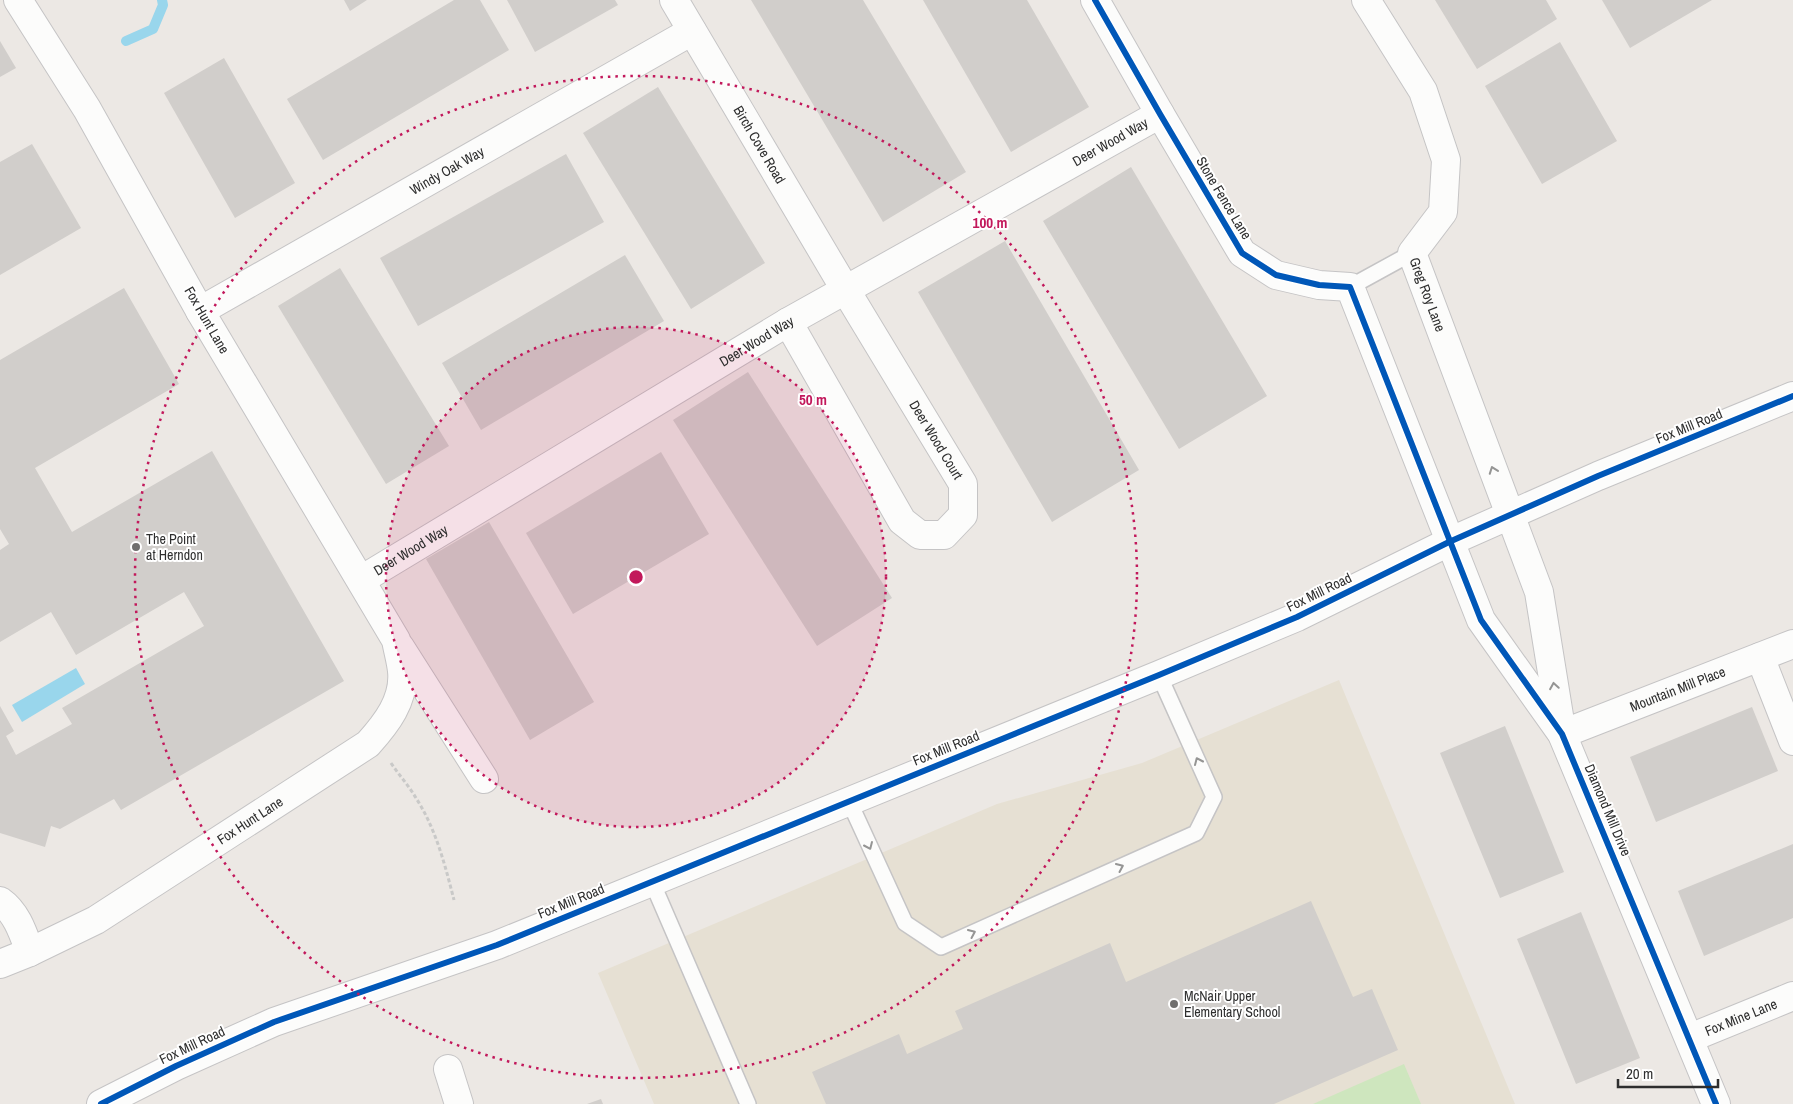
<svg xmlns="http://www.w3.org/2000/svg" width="1793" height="1104" font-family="'Archivo Narrow',sans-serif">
	<rect width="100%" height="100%" fill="#ece8e4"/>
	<path fill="#e6e0d3" d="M 1339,680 L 1515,1104 L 654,1104 L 598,973 L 997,804 L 1142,763 Z"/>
	<path fill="#cee6be" d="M 1404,1064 L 1421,1104 L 1313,1104 Z"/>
	<path fill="#99d6ec" d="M 76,668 L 85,684 L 22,722 L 12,705 Z"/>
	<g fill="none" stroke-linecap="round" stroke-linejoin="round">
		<path stroke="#99d6ec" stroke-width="10" d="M 126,41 L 153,29 L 163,5 L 162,0"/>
	</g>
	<g fill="#d1cecb">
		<path d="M 344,0 L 367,0 L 350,11 Z"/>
		<path d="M 454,0 L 480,0 L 509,50 L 323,160 L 287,99 Z"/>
		<path d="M 507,0 L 615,0 L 618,5 L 535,52 Z"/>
		<path d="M 751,0 L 863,0 L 966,172 L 883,222 Z"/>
		<path d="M 923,0 L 1027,0 L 1089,107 L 1011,152 Z"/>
		<path d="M 1435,0 L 1546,0 L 1557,19 L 1477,69 Z"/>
		<path d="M 1602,0 L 1712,0 L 1630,48 Z"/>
		<path d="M 0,41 L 16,68 L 0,77 Z"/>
		<path d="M 1560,42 L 1617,141 L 1542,184 L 1485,86 Z"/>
		<path d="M 224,58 L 295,183 L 235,218 L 164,93 Z"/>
		<path d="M 658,87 L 765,263 L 691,309 L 583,133 Z"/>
		<path d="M 32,144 L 81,228 L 0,275 L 0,162 Z"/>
		<path d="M 566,154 L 604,222 L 418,326 L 380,258 Z"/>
		<path d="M 1131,167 L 1267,396 L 1179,449 L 1043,221 Z"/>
		<path d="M 1005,241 L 1139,470 L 1052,522 L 918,292 Z"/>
		<path d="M 625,255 L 664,321 L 481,430 L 442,363 Z"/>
		<path d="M 340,268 L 449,446 L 386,484 L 278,306 Z"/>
		<path d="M 124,288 L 179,384 L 35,468 L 72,532 L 212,451 L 344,681 L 121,810 L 114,799 L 60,829 L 51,826 L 45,847 L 0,833 L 0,706 L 14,731 L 6,736 L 16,755 L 72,724 L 62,708 L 204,626 L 184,592 L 76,655 L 51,612 L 0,642 L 0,550 L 9,544 L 0,529 L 0,360 Z"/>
		<path d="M 748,372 L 892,598 L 817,646 L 673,420 Z"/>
		<path d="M 661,452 L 709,534 L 573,614 L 526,533 Z"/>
		<path d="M 489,522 L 594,702 L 530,740 L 426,559 Z"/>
		<path d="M 1752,707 L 1778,771 L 1656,822 L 1630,757 Z"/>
		<path d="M 1505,726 L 1564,872 L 1500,898 L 1440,753 Z"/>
		<path d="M 1793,844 L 1793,918 L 1704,956 L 1678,891 Z"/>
		<path d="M 1311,901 L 1353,997 L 1372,989 L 1398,1050 L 1274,1104 L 826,1104 L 812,1072 L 899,1034 L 907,1054 L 963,1029 L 955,1011 L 1110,943 L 1126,982 Z"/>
		<path d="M 1581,912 L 1640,1058 L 1576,1084 L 1517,939 Z"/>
		<path d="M 601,1099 L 603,1104 L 587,1104 Z"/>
	</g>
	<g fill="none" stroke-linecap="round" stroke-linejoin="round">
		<g stroke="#c5c4c5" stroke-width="18">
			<g id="service">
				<path d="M 1350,287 L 1412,253"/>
				<path d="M 849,801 L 905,923 L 941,947 L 1196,833 L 1214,797 L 1159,675"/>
				<path d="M 652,882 L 748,1104"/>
			</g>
		</g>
		<g stroke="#c5c4c5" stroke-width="30">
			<g id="minor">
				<path id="s1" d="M 674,0 L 845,289 L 963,484 L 963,515 L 944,535 L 920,535 L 902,521 L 788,322"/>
				<path d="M 1095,0 L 1160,114 L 1242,253 L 1276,275 L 1319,285 L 1350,287 L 1481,620 L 1562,734 L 1716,1104"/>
				<path id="s2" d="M 1366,0 L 1423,91 L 1446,160 L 1443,212 L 1412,253 L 1539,592 L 1561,728"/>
				<path id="s3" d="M 200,311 L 692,31"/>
				<path id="s4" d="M 361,580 L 788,322 L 1160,114"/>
				<path d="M 400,647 L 484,779"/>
				<path d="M 1760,657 L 1793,741"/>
				<path id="s5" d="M 1562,734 L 1793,644"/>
				<path d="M 0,901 C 17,913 23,933 30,952"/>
				<path id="s6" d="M 0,964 L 30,952 L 96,920 L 368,744 C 386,724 405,700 402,671 C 401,661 398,651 396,640 L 200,311 L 87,109 L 18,0"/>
				<path id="s7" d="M 1690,1038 L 1793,996"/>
				<path d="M 448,1069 L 459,1104"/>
			</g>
		</g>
		<g stroke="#c5c4c5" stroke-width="30">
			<path id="tertiary" d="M 101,1104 L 176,1066 L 274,1022 L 497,945 L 1159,675 L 1297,617 L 1449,542 L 1598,476 L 1793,396"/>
		</g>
		<path stroke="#c9c9c8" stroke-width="3" stroke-dasharray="4 2.5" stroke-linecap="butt" d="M 391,763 C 399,775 409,786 416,798 C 436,829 445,865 454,900"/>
		<use href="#service" stroke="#fcfcfb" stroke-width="15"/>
		<use href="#minor" stroke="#fcfcfb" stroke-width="28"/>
		<use href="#tertiary" stroke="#fcfcfb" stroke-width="28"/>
		<g stroke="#fff" stroke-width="9">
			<g id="cycleway">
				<path d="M 1095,0 L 1160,114 L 1242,253 L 1276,275 L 1319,285 L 1350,287 L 1481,620 L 1562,734 L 1716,1104"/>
				<path d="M 101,1104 L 176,1066 L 274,1022 L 497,945 L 1159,675 L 1297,617 L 1449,542 L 1598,476 L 1793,396"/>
			</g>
		</g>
		<use href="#cycleway" stroke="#0057b8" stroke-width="6"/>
	</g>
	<defs><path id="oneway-chevron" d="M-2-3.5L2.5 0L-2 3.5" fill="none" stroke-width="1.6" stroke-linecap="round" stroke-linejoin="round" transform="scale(1.25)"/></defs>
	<g stroke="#959594">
		<use href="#oneway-chevron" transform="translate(1493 470) rotate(-110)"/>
		<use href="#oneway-chevron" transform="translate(1554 686) rotate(-99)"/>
		<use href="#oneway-chevron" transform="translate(1198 761) rotate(-114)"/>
		<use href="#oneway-chevron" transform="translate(869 846) rotate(66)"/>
		<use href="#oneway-chevron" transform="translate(1120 867) rotate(-24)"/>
		<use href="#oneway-chevron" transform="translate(972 933) rotate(-24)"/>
	</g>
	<circle cx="636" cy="577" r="250" fill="#c2185b" fill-opacity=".12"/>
	<g fill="none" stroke="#c2185b" stroke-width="2.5" stroke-dasharray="2.5 5">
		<circle cx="636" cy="577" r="250"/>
		<circle cx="636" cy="577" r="501"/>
	</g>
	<g fill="#706f6e" stroke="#fff" stroke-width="2">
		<circle cx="136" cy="547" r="5"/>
		<circle cx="1174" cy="1004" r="5"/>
	</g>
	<g text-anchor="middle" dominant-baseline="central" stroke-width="4" stroke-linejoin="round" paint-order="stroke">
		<g font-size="14" fill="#2e2e2e" stroke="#fff">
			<text stroke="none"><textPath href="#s4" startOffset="868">Deer Wood Way</textPath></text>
			<text stroke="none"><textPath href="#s1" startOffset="168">Birch Cove Road</textPath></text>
			<text stroke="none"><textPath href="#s3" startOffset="284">Windy Oak Way</textPath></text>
			<text transform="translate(1224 198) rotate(59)">Stone Fence Lane</text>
			<text stroke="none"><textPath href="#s2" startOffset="328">Greg Roy Lane</textPath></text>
			<text transform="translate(207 320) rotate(60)">Fox Hunt Lane</text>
			<text stroke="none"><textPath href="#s4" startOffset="462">Deer Wood Way</textPath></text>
			<text transform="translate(1689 426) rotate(-22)">Fox Mill Road</text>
			<text stroke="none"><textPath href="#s1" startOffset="512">Deer Wood Court</textPath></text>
			<text stroke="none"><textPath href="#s4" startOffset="58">Deer Wood Way</textPath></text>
			<text transform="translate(1319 592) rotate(-26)">Fox Mill Road</text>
			<text stroke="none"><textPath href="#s5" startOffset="124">Mountain Mill Place</textPath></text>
			<text transform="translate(946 748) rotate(-22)">Fox Mill Road</text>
			<text transform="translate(1608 810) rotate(67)">Diamond Mill Drive</text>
			<text stroke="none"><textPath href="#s6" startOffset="289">Fox Hunt Lane</textPath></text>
			<text transform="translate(571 901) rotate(-22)">Fox Mill Road</text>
			<text stroke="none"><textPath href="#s7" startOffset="55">Fox Mine Lane</textPath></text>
			<text transform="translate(192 1045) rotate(-25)">Fox Mill Road</text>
		</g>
		<g font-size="14" fill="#2e2e2e" stroke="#fff" text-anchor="start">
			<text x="146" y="539">The Point<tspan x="146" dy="16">at Herndon</tspan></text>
			<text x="1184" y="996">McNair Upper<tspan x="1184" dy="16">Elementary School</tspan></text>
		</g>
	</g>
	<circle cx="636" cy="577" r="8" fill="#c2185b" stroke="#fff" stroke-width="2.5"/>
	<g font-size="15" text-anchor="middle" font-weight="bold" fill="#c2185b" stroke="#fff" stroke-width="4" stroke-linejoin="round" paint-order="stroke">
		<text x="990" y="228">100 m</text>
		<text x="813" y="405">50 m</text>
	</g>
	<path d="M1618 1079v8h100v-8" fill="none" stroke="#2e2e2e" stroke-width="2.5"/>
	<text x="1626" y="1079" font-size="15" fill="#2e2e2e" stroke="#ffffff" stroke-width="4" paint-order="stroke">20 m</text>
</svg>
